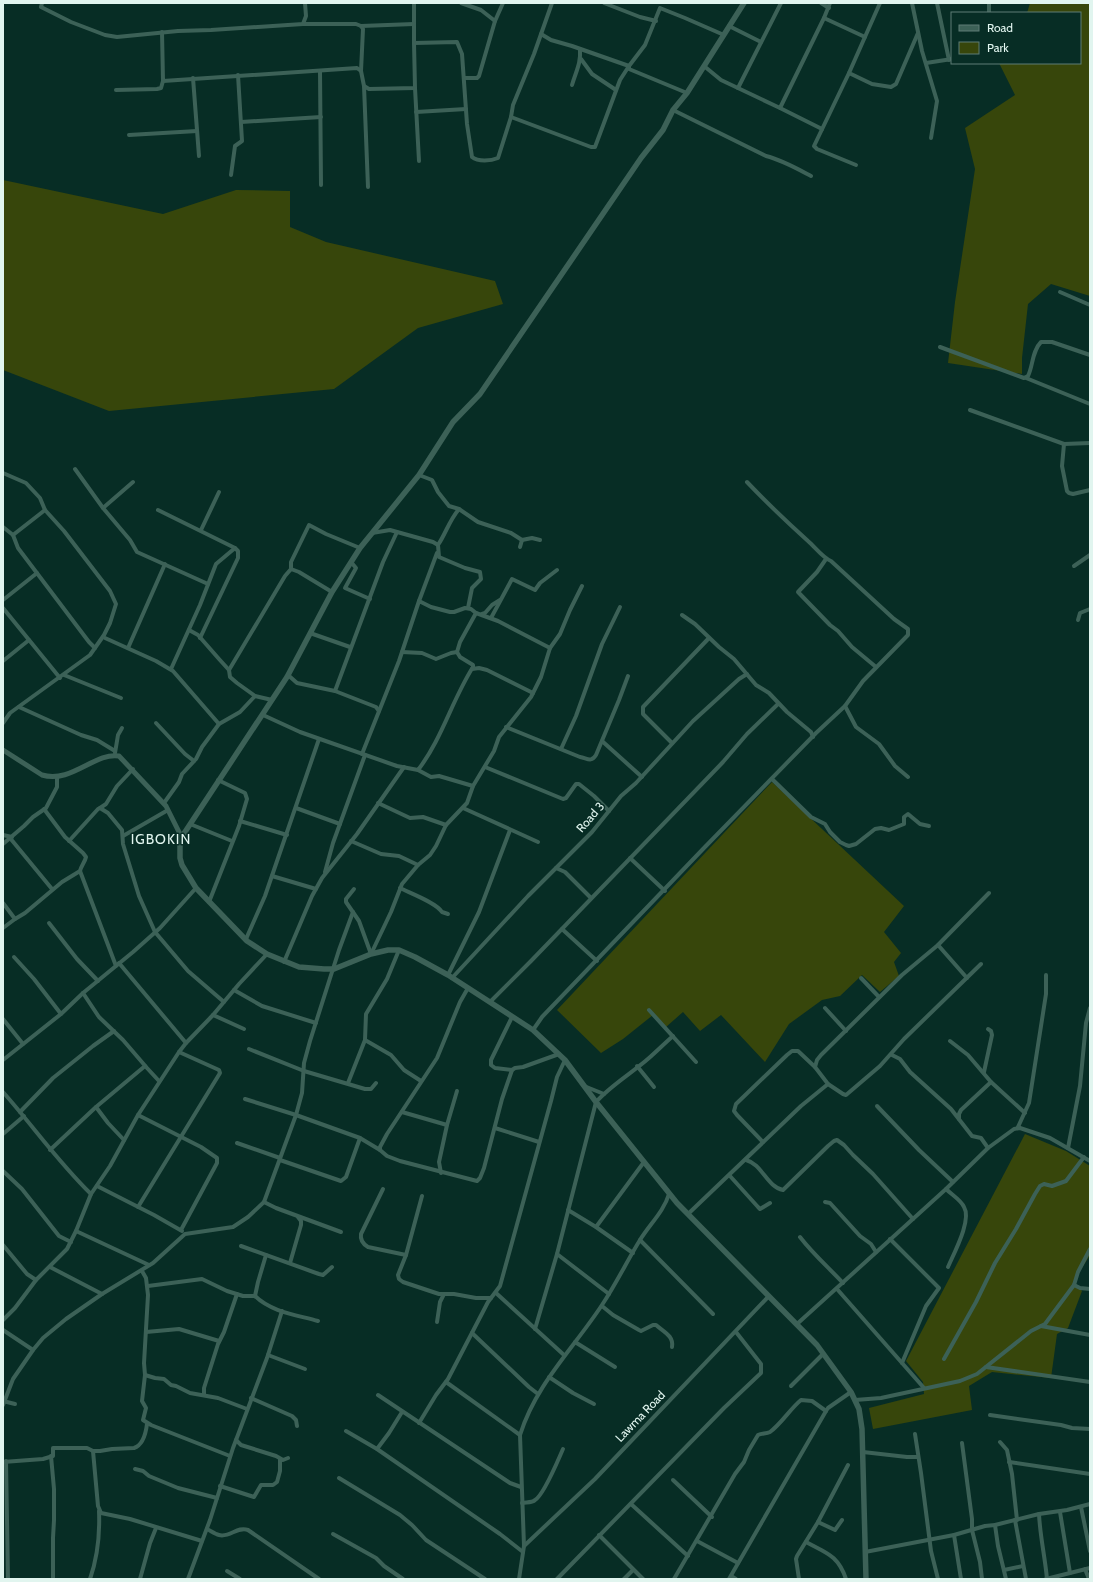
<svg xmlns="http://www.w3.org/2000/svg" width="1093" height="1582" font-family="Cabin,sans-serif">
	<rect width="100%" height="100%" fill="#072d25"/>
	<g fill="#37460b">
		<path d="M 1030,3 L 1090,3 L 1090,296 L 1051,284 L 1028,304 L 1022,358 L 1022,374 L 948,363 L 955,302 L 975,169 L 965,128 L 1015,95 L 999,63 L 1080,63 L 1080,13 L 1027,13 Z"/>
		<path d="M 3,180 L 163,214 L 236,190 L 290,191 L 290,227 L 326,242 L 495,281 L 503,304 L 418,328 L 334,389 L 109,411 L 3,370 Z"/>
		<path d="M 772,782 L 904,906 L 884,932 L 901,953 L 894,962 L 899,976 L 880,992 L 862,975 L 840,996 L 822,1000 L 789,1024 L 765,1062 L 721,1015 L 700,1031 L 683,1012 L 666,1027 L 653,1015 L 623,1039 L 601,1053 L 557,1010 Z"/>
		<path d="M 1025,1134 L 1066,1151 L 1090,1166 L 1090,1255 L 1074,1281 L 1082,1291 L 1068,1328 L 1057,1334 L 1051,1378 L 992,1372 L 969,1386 L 972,1410 L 873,1429 L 869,1408 L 924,1394 L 923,1382 L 906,1361 Z"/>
	</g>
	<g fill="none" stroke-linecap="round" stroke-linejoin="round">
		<g stroke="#3c6157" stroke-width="4">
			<path d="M 42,3 L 41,7 L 71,22 L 105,35 L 117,37 L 178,31 L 211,30 L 303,24 L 306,16 L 305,3"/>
			<path d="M 414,3 L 414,43 L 457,42 L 462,54 L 467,124 L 472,157 C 478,162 491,161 498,158 L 511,117 L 591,147 L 595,147 L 620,80 L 629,66 L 645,45 L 660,8 L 685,18 L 724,35"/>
			<path d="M 461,3 L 481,10 L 495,21"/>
			<path d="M 604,3 L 640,17 L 656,21"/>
			<path d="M 821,3 L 829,8"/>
			<path d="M 880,3 L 849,73 L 872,84 L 891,87 L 896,84 L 918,33"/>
			<path d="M 912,3 L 922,51 L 937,101 L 931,138"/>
			<path d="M 937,3 L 949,60"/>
			<path d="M 989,3 L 989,13"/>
			<path d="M 824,18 L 865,37"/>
			<path d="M 303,24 L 356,24 L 361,26 L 363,29 L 361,71"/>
			<path d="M 361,26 L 414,24"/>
			<path d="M 729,26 L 761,42"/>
			<path d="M 162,32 L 163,81 L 357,68 L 361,71 L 364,86 L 369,89 L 415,88 L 414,43"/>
			<path d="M 541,34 L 551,40 L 572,46 L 629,66 L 629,69 L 687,93"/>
			<path d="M 581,59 L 592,74 L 616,90"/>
			<path d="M 926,63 L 952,59"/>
			<path d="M 704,66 L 721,80 L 780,108 L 824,18 L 830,3"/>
			<path d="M 320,71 L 321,185"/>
			<path d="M 849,73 L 814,146 L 817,149 L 856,165"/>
			<path d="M 193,78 L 199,156"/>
			<path d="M 464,78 L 477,78 L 479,76 L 495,21 L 503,3"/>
			<path d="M 572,85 C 576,71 581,64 580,49"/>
			<path d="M 364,86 L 368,187"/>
			<path d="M 415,88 L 419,161"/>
			<path d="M 738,88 L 781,3"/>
			<path d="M 116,90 L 157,89 L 161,88 L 163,81"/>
			<path d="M 780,108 L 822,129"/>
			<path d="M 673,110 L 766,156 C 782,160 796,168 811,176"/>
			<path d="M 416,112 L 466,109"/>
			<path d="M 511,117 L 513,105 L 534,54 L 552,3"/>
			<path d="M 241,122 L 321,117"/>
			<path d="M 129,135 L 197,131"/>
			<path d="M 231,175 L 235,146 L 242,141 L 238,75"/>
			<path d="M 1060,292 L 1090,305"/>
			<path d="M 940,347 L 1024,378 L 1028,376 C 1033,366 1032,351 1041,342 L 1052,342 L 1090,355"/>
			<path d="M 1026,378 L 1090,404"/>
			<path d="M 970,410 L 1064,444 L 1090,443"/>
			<path d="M 1064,444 L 1062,466 L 1067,491 L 1069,493 L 1073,494 L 1090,490"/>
			<path d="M 75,469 L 103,508 L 130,540 L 137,552 L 208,584"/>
			<path d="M 3,473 L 26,483 L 40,498 L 45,510 L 64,531 L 110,591 L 116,604 L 110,623 L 104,635 L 90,655 L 10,713 L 3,723"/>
			<path d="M 419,475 L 432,480 L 438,492 L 449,506 L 459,509 L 478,522 L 511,533 L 522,540 L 532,538 L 540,540"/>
			<path d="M 103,508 L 133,482"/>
			<path d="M 158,510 L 235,548 L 238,551 L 238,558 L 200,638"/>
			<path d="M 3,527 L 13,535 L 18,548 L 89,642 L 95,648"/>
			<path d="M 201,530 L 219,492"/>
			<path d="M 372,533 L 390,530 L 433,542 L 438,545 L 439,557 L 465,568 L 480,572 L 481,579 L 472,588 L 468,608"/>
			<path d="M 13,535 L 45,510"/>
			<path d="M 438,545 C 446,533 449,521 459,509"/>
			<path d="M 520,547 L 522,540"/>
			<path d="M 826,559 L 817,572 L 798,592 L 830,625 L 838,631 L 852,647 L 876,667"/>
			<path d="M 351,562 L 356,568 L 345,588 L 370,599"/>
			<path d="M 1074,566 L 1090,555"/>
			<path d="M 291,569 L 291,562 L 309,525 L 326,534 L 360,548"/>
			<path d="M 3,600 L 37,573"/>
			<path d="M 419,601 L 437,553"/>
			<path d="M 3,608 L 60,678"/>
			<path d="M 482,614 L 485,613 L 492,605 L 500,600"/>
			<path d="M 682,615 L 695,624 L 719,647 L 734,659 L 756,685 L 769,693 L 787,712 L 811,732 L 813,737"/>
			<path d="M 491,618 L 512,579 L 535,590 L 540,583 L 557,570"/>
			<path d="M 1078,620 L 1080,613 L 1090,609"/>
			<path d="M 189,630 L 198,635 L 219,659 L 229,670 L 230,677 L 237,683 L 255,696 L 272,700"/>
			<path d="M 310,633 L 350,647"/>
			<path d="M 105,638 L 156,661 L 173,671 L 219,724"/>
			<path d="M 128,648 L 165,564"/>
			<path d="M 402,652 L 422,653 L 436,659 L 451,653 L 457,652"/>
			<path d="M 3,661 L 29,640"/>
			<path d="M 171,669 L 200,605 L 216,564 L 235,548"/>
			<path d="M 472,669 L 479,668 L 487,670 L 533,693"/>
			<path d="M 229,670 L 285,576 L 291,569 L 299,572 L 332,592"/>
			<path d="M 64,675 L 121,698"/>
			<path d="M 288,675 L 297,683 L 335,691 L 376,707 L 379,711"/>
			<path d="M 335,691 L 383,562 L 397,532"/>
			<path d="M 845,706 L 856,727 L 879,744 L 895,766 L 908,777"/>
			<path d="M 19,707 L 81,735 L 97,740 L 115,751"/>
			<path d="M 263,715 L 300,732 L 397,766 L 418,770 C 442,739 452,700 473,667 L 473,665 L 460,657 L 457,652 L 460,642 L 476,613"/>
			<path d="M 156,723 L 185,754 L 194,761"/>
			<path d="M 506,727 L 580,757 C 587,758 591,763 596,755 L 619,700 L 628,676"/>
			<path d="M 602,741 L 642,777"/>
			<path d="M 672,743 L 643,714 L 643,707 L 709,638"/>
			<path d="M 561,749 L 576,716 L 602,644 L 620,607"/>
			<path d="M 115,753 L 118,735 L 122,728"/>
			<path d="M 362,754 L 399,661 L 419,601 L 431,607 L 450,612 L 454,612 L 465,608 L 471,609 L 476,613 L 498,621 L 550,648"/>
			<path d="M 485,767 L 563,799 L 566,798 L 576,784 L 579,784 L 594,796 L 609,811"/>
			<path d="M 418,770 L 431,777 L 439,776 L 473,786"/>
			<path d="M 772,779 L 811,817 L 825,824 L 830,832 L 840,842 L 846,845 L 849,846 L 856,844 L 875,829 L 881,828 L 889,830 L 904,824 L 904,817 L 908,814 L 920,824 L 929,826"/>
			<path d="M 164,803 L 179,782 L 182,774 L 196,759 L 202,747 L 219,724 L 240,712 L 255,696"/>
			<path d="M 378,803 L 410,818 L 423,817 L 446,825"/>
			<path d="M 100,808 L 106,804 L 117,786 L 133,769"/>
			<path d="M 296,808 L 340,824"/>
			<path d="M 463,808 L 538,842"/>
			<path d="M 240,821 L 287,835"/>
			<path d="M 190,824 L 232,841"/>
			<path d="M 3,835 L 12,837"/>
			<path d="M 123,836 L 168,810"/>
			<path d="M 10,838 L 52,889"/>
			<path d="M 69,841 L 98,809 L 100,808 L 108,813 L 122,830 L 123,844 L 139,896 L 155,932 L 188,971 L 224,1002"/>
			<path d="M 351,841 L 381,854 L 399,856 L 418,865"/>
			<path d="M 3,844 L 24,826 L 33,817 L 46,808 L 57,787 L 57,776"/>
			<path d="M 630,858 L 665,891"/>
			<path d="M 556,868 L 565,872 L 591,898"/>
			<path d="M 80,871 L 116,966"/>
			<path d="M 325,872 L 333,843 L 365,755"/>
			<path d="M 272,876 L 316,889"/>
			<path d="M 400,888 C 410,893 437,903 442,912 L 448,914"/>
			<path d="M 354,889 L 346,899 L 346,902 L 359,921 L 371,954"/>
			<path d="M 209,902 L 239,826 L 247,799 L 245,793 L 218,780"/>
			<path d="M 3,903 L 15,919"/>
			<path d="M 49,923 L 77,959 L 98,981"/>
			<path d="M 3,928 L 15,919 L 25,913 L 62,882 L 80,871 C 81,866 85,862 86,857 L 83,853 L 65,837 L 44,809"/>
			<path d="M 562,929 L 597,961"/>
			<path d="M 246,939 L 265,896 L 319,739"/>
			<path d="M 938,945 L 967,978"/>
			<path d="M 371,954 L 391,912 L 402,884 L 418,865 L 430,855 L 436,846 L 446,825 L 467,803 L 473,786 L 494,751 L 499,737 L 531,697 L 541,677 L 550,648 L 560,634 L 570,610 L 582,586"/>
			<path d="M 14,957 L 34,979 L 61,1014"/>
			<path d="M 284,962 L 312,896 L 322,878 L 357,834 L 404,767"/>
			<path d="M 119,963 L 186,1043"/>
			<path d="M 448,975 L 479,912 L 510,830"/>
			<path d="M 452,978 L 528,896 L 592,832 L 621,796 L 636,783 L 693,721 L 739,679 L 747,674"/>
			<path d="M 861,978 L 879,997"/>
			<path d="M 234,990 L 262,1006 L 316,1023"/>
			<path d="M 83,993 L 99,1017 L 123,1040 L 147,1068 L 159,1081"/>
			<path d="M 490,1002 L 531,961 L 723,762 L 747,734 L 778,704"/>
			<path d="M 825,1008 L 846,1031"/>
			<path d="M 649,1010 L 696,1062"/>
			<path d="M 213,1015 L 244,1029"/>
			<path d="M 512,1017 L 491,1060 L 491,1065 L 495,1068 L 512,1070 L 515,1068 L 523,1067 L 559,1054"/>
			<path d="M 3,1019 L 23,1044"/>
			<path d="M 533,1030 L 542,1017 L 703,849 L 816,733 L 845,706 L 863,681 L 908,635 L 908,629 L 894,619 L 831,561 C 823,558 815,547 808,541 C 787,522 766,502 747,482"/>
			<path d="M 365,1040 L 391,1055 L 404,1070 L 421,1081"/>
			<path d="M 950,1041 L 968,1055 L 991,1082 L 1025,1113"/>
			<path d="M 249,1049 L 304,1071 L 365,1089 L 371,1089 L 376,1083"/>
			<path d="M 892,1055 L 900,1059 L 910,1072 L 951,1109 L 972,1136 L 981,1138 L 988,1148"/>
			<path d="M 3,1060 L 61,1014 L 83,993 L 133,952 L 160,928 L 196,888"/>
			<path d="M 637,1066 L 654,1087"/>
			<path d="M 815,1067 L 817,1060 L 821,1055 L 902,975 L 938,945 L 989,893"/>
			<path d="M 984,1072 L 992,1035 L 991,1031 L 988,1029"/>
			<path d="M 348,1083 L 365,1040 L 366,1014 L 387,979 L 399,950"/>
			<path d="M 584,1086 L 604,1094"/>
			<path d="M 3,1092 C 33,1126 59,1163 91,1194"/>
			<path d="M 245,1099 L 296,1115 L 360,1138 L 380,1150 L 387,1156 L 400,1161 L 477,1181 L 480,1178 L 484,1168 L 502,1099 L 512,1070"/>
			<path d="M 877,1106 L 919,1150 L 953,1182"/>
			<path d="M 96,1107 L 108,1123 L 124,1140"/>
			<path d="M 20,1112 L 53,1078 L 93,1046 L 114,1031"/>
			<path d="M 402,1112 L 447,1125 L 439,1162 L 441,1173"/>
			<path d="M 138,1115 L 201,1147 L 217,1158 L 217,1163 L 181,1230"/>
			<path d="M 959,1119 L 959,1114 L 961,1110 L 991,1082"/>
			<path d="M 447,1125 L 457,1091"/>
			<path d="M 1018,1127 L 1029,1103 L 1046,994 L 1046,975"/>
			<path d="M 495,1128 L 539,1142"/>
			<path d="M 3,1134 L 24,1116"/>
			<path d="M 763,1142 L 737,1115 L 734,1111 L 736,1104 L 787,1055 L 792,1051 L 798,1051 L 815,1067 L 828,1084 L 843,1094 L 846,1095 L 880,1066 L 904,1039 L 981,964"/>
			<path d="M 237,1143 L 280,1158"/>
			<path d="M 1068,1148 L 1080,1086 L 1086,1023 L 1090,1008"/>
			<path d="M 50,1150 L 96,1107 L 145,1066"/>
			<path d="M 380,1150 L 380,1147 L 387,1134 L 437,1058 L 460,1002 L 468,988"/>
			<path d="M 280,1160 L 341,1181 L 346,1177 L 360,1138"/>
			<path d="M 746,1160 C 762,1164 767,1187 783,1190 L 828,1146 L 834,1141 L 837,1140 L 844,1145 L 853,1155 L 873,1174 L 913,1219"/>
			<path d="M 3,1171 L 22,1189 L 59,1236 L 71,1242"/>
			<path d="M 730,1176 L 758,1207 L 760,1209 L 770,1203"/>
			<path d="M 97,1186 L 154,1215 L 182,1231"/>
			<path d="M 383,1189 L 361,1234 C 360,1240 363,1244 368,1247 L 406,1255"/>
			<path d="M 946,1189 C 952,1195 961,1200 964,1207 C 972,1220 954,1253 948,1267"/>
			<path d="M 422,1196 L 406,1255 L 398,1275 L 399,1279 L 403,1282 L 439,1294 L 454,1294 L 476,1298 L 491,1298"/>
			<path d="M 264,1202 L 276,1208 L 341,1232"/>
			<path d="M 825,1202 L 830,1203 L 860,1236 L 871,1244 L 876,1252"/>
			<path d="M 138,1207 L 220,1073 L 219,1070 L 179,1052"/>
			<path d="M 568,1210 L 596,1227 L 633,1253"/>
			<path d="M 688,1214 L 801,1106 L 828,1084"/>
			<path d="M 596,1227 L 644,1162"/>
			<path d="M 76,1231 L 149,1265"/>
			<path d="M 800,1237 C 813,1254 829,1268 843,1283"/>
			<path d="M 890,1239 L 939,1288 L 926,1306 L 902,1363"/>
			<path d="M 640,1240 L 713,1314"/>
			<path d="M 3,1245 L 27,1274 L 36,1280"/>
			<path d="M 241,1246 L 319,1274 L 323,1275 L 332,1267"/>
			<path d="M 557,1254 L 609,1294"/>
			<path d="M 290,1263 L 301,1225 L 301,1221 L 298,1217"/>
			<path d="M 50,1267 L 102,1294"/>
			<path d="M 142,1271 L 146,1278 L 148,1295 L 144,1363 L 145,1375 L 142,1401 L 146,1408 L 143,1420 L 151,1425 L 230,1456"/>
			<path d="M 1074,1285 L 1080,1288 L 1090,1289"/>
			<path d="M 148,1286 L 202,1279 L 227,1291 L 243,1296 L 255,1296 C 271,1312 297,1315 318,1321"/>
			<path d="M 837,1289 L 924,1388"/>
			<path d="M 496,1293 L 564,1355"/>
			<path d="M 255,1296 L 258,1282 L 266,1255"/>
			<path d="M 602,1306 L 613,1315 L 639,1330 L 641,1331 L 653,1325 L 656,1325 C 664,1332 674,1336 672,1347"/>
			<path d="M 3,1320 L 15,1308 L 36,1280 L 67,1249 L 76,1231 L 91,1194 L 110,1166 L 138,1115 L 179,1052 L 186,1043 L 213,1015 L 239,984 L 267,954"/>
			<path d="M 437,1322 L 440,1302 L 444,1294"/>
			<path d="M 797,1324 L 946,1189 L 988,1148 L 1014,1129 L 1020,1128 L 1050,1138 L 1090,1161"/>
			<path d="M 1041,1326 L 1090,1335"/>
			<path d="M 535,1329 L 557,1254 L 596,1102 C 611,1085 632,1073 649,1058 C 657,1051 665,1043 673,1036"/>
			<path d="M 3,1330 L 33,1350"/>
			<path d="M 146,1332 L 179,1329 L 219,1341"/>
			<path d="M 472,1333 L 529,1387 L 538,1394"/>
			<path d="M 575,1342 L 615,1367"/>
			<path d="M 268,1355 L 305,1369"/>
			<path d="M 944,1359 L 976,1302 L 995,1263 L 1016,1229 L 1035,1194 L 1040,1186 L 1044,1184 L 1052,1186 L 1066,1181 L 1084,1157"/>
			<path d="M 986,1367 L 1090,1382"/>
			<path d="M 145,1375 L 155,1378 L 164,1379 L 171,1385 L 176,1386 L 190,1393 L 218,1398 L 247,1409"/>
			<path d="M 549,1377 L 573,1393 L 594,1404"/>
			<path d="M 446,1382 L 520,1435"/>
			<path d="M 791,1386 L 823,1354"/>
			<path d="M 204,1395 L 204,1388 L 218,1344 L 224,1332 L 237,1294"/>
			<path d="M 378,1395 L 510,1483 L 521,1487"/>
			<path d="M 251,1398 L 292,1416 L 296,1420 L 297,1426"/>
			<path d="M 855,1400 L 881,1398 L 960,1381 L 977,1374 L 1031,1331 L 1045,1324 L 1074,1285 L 1078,1272 L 1090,1249"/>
			<path d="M 3,1401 L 15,1404"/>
			<path d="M 3,1405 L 13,1379 L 33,1350 L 43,1338 L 66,1319 L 102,1294 L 153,1263 L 185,1234 L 233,1227 L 248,1217 L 264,1202 L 296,1115 L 302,1093 L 304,1063 L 310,1041 L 339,950 L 353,912"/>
			<path d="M 990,1415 L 1061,1425 L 1072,1428 L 1090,1429"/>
			<path d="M 419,1423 L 436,1395 L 448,1379 L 488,1302 L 500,1286 L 551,1101 L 557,1077 L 565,1060"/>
			<path d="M 346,1431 L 377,1449 L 500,1534 L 523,1552"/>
			<path d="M 915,1434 L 921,1473 L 931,1551 L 938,1579"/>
			<path d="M 236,1440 L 241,1445 L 276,1456 L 283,1460 L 288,1458"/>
			<path d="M 1000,1442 L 1007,1450 L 1012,1474 L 1017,1520"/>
			<path d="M 962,1443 L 972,1519 L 972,1530 L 980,1562 L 982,1579"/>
			<path d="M 377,1449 L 389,1433 L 402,1412"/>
			<path d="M 93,1451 L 98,1506 L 101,1513 L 130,1519 L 202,1541"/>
			<path d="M 863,1452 L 907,1457 L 918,1457"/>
			<path d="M 51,1456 L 54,1489 L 54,1520 L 53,1538 L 53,1579"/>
			<path d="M 6,1461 L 8,1579"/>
			<path d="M 3,1462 L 43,1459 L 53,1456 L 53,1448 L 87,1448 L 93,1451 L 100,1451 L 112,1449 L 134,1448 C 143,1445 146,1432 147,1424"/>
			<path d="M 1009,1462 L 1090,1474"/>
			<path d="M 135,1469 L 143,1471 L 149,1476 L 178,1488 L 217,1498"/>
			<path d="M 339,1478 L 400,1515 L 412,1525 L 426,1540 L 485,1579"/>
			<path d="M 673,1480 L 712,1517"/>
			<path d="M 220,1486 L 254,1497 L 261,1485 L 273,1485 L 277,1482 L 280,1471 L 280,1459"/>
			<path d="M 522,1503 C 526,1502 532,1503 535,1500 C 544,1495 558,1460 563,1449"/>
			<path d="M 631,1504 L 688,1556"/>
			<path d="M 1081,1507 L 1090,1551"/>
			<path d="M 1060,1512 L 1070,1573"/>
			<path d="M 1039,1514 C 1040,1536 1045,1557 1047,1579"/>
			<path d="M 1015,1520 L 1026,1579"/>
			<path d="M 818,1522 L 835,1530 L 842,1520"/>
			<path d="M 995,1525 L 998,1546 L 1006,1579"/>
			<path d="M 207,1529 C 211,1531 215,1534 219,1535 C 230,1538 237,1526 248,1530 L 319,1579"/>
			<path d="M 333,1534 L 376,1558 L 384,1566 L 403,1579"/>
			<path d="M 599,1535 L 643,1579"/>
			<path d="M 954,1535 L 961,1579"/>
			<path d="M 697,1541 L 738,1563"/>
			<path d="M 806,1542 C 826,1553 838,1555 846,1579"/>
			<path d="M 524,1546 L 595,1479 L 768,1297"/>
			<path d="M 865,1552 L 954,1535 L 985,1526 L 995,1525 L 1039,1514 L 1067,1510 L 1090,1504"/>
			<path d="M 1085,1569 L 1089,1579"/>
			<path d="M 1004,1570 L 1023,1566"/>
			<path d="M 227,1571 L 240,1579"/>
			<path d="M 731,1576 L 736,1579"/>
			<path d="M 90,1579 C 98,1556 100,1535 99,1511"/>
			<path d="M 140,1579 L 150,1543 L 156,1528"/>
			<path d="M 188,1579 L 210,1520 L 233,1448 L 267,1358 L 282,1311"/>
			<path d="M 519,1579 L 524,1546 L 520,1435 C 536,1384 573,1349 602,1305 C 616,1284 627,1261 640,1240 C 650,1224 664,1211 669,1194"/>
			<path d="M 557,1579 L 724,1408 L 761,1373 L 761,1364 L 736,1332"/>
			<path d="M 624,1579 L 633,1570"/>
			<path d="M 674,1579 L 735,1474 L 744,1462 L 749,1450 L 758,1435 C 762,1433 766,1434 770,1432 C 782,1423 790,1409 801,1400 L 812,1401 L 826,1411"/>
			<path d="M 729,1579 L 826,1411 L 828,1408 L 851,1392"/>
			<path d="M 799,1579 L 796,1559 L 797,1556 L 818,1522 L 848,1465"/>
			<path d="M 1046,1579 L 1090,1568"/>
		</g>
		<path stroke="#3c6157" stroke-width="5" d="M 3,750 L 42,775 C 71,784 95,752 119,756 L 166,806 L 182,838"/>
		<path stroke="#3c6157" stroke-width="5.5" d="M 744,3 L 687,93 L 673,110 L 663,130 L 641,158 L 480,394 L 453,422 L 419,475 L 360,548 L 332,592 L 287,677 L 183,835 L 180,844 L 180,858 L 182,865 L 196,888 L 247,941 L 267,954 L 299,967 L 324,969 L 334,969 L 371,954 L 388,950 L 399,950 L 415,957 L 448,975 L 533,1030 L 565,1060 L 596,1102 L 677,1203 L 817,1345 L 851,1392 L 859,1409 L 862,1429 L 866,1579"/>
	</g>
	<g text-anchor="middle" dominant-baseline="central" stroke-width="3" stroke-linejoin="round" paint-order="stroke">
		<g font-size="12" fill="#e1f5ef" stroke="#072d25">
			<text transform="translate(590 817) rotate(-49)">Road 3</text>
			<text transform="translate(640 1416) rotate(-46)">Lawma Road</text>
		</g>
		<g font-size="14" letter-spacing="1" fill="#e1f5ef" stroke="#072d25">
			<text x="161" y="839">IGBOKIN</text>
		</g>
	</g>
	<rect width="1093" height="1582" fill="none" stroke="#e1f5ef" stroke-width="8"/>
	<rect x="951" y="12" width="130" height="52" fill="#072d25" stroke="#5e7d76"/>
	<rect x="959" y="25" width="20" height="6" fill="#3c6157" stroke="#5e7d76"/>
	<text x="987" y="32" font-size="12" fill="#e1f5ef">Road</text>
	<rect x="959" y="42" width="20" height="12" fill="#37460b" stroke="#5e7d76"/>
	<text x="987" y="52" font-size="12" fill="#e1f5ef">Park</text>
</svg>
